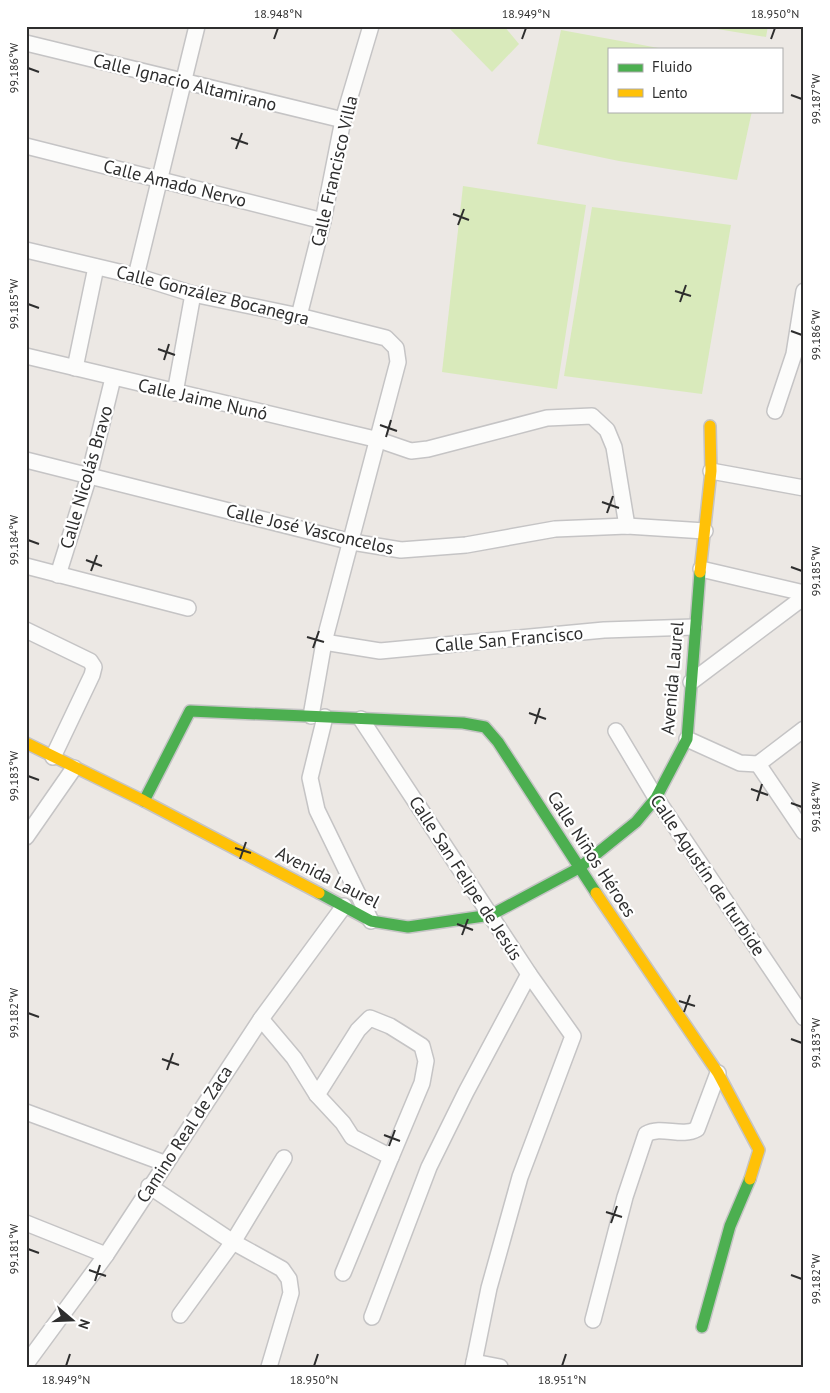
<svg xmlns="http://www.w3.org/2000/svg" width="830" height="1393" font-family="'PT Sans',sans-serif">
	<rect width="100%" height="100%" fill="#ece8e4"/>
	<g fill="#d9eabb">
		<path d="M 447,26 L 504,26 L 519,44 L 492,72 Z"/>
		<path d="M 699,26 L 768,26 L 766,37 Z"/>
		<path d="M 561,30 L 664,49 L 609,49 L 609,111 L 752,111 L 737,180 L 619,161 L 537,144 Z"/>
		<path d="M 463,186 L 586,205 L 557,389 L 442,372 Z"/>
		<path d="M 592,207 L 731,225 L 702,394 L 564,376 Z"/>
	</g>
	<g fill="none" stroke-linecap="round" stroke-linejoin="round">
		<g stroke="#c5c4c5" stroke-width="18">
			<g id="street">
				<path d="M 26,43 L 343,120"/>
				<path d="M 26,146 L 323,221"/>
				<path d="M 26,250 L 136,276 L 193,294 L 299,316 L 386,338 L 396,348 L 398,362 L 324,642 L 311,716"/>
				<path d="M 136,276 L 197,26"/>
				<path d="M 299,316 L 323,221 L 343,120 L 371,26"/>
				<path d="M 26,356 L 379,440 L 411,451 L 428,449 L 547,418 L 592,416 L 607,430 L 614,447 L 627,526"/>
				<path d="M 75,368 L 96,267"/>
				<path d="M 175,393 L 193,294"/>
				<path d="M 775,411 L 794,354 L 804,291"/>
				<path d="M 26,460 L 352,542 L 401,550 L 466,545 L 555,529 L 627,526 L 705,531"/>
				<path d="M 711,471 L 804,488"/>
				<path d="M 26,566 L 188,608"/>
				<path d="M 701,569 L 804,593"/>
				<path d="M 58,575 L 89,476 L 113,378"/>
				<path d="M 26,630 L 90,661 L 94,667 L 92,675 L 53,757"/>
				<path d="M 324,642 L 380,651 L 604,630 L 694,627"/>
				<path d="M 691,682 L 804,597"/>
				<path d="M 325,717 L 310,778 L 317,810 L 371,921"/>
				<path d="M 361,719 L 529,974 L 573,1036 L 520,1177 L 489,1288 L 473,1367"/>
				<path d="M 616,731 L 656,798 L 804,1018"/>
				<path d="M 687,739 L 740,763 L 758,764 L 804,729"/>
				<path d="M 758,764 L 804,832"/>
				<path d="M 26,837 L 74,768"/>
				<path d="M 261,1019 L 294,1058 L 317,1095 L 343,1123 L 352,1137 L 391,1157 L 343,1273"/>
				<path d="M 317,1095 L 358,1030 L 370,1018 L 390,1026 L 422,1046 L 426,1061 L 422,1083 L 391,1157"/>
				<path d="M 26,1112 L 164,1163"/>
				<path d="M 149,1186 L 233,1242 L 282,1269 L 289,1279 L 291,1293 L 269,1367"/>
				<path d="M 26,1223 L 106,1255"/>
				<path d="M 180,1315 L 233,1242 L 284,1158"/>
				<path d="M 372,1317 L 429,1167 L 466,1092 L 529,974"/>
				<path d="M 593,1320 L 625,1197 L 646,1134 C 662,1125 681,1138 697,1129 L 718,1073"/>
				<path d="M 474,1362 L 500,1367"/>
				<path d="M 26,1364 L 106,1255 L 261,1019 L 344,906"/>
			</g>
		</g>
		<g stroke="#c5c4c5" stroke-width="14">
			<g id="fast">
				<path d="M 144,801 L 190,711 L 463,723 L 485,727 L 498,742 L 596,893"/>
				<path d="M 319,893 L 371,921 L 408,927 L 491,915 L 579,868 L 636,822 L 656,798 L 687,739 L 700,572"/>
				<path d="M 702,1327 L 730,1226 L 750,1179"/>
			</g>
		</g>
		<g stroke="#c5c4c5" stroke-width="14">
			<g id="slow">
				<path d="M 700,572 L 711,471 L 710,426"/>
				<path d="M 26,743 L 144,801 L 319,893"/>
				<path d="M 596,893 L 718,1073 L 759,1150 L 750,1179"/>
			</g>
		</g>
		<use href="#street" stroke="#fcfcfb" stroke-width="15"/>
		<use href="#fast" stroke="#4caf50" stroke-width="11"/>
		<use href="#slow" stroke="#ffc107" stroke-width="11"/>
	</g>
	<path fill="none" stroke="#2e2e2e" stroke-width="2" d="M 274,39 L 278,28M 522,39 L 526,28M 771,39 L 775,28M 28,68 L 39,72M 791,95 L 802,99M 231,138 L 248,144M 236,149 L 242,133M 453,214 L 469,220M 458,225 L 464,209M 675,291 L 691,296M 680,302 L 686,285M 28,304 L 39,308M 791,331 L 802,335M 158,349 L 175,355M 164,360 L 169,344M 380,425 L 397,431M 386,437 L 391,420M 602,502 L 619,508M 607,513 L 613,496M 28,540 L 39,544M 86,560 L 102,566M 791,567 L 802,571M 91,571 L 97,555M 307,637 L 324,642M 313,648 L 319,631M 529,713 L 546,719M 535,724 L 540,708M 28,776 L 39,780M 751,789 L 768,795M 757,801 L 762,784M 791,803 L 802,807M 235,848 L 251,853M 240,859 L 246,842M 457,924 L 473,930M 462,935 L 468,919M 679,1001 L 695,1006M 684,1012 L 690,995M 28,1013 L 39,1017M 791,1039 L 802,1043M 162,1059 L 179,1065M 167,1070 L 173,1053M 384,1135 L 400,1141M 389,1146 L 395,1130M 606,1212 L 622,1217M 611,1223 L 617,1206M 28,1249 L 39,1253M 89,1270 L 106,1276M 791,1275 L 802,1279M 95,1281 L 100,1265M 66,1366 L 70,1354M 314,1366 L 318,1354M 562,1366 L 566,1354"/>
	<g text-anchor="middle" dominant-baseline="central" stroke-width="4.5" stroke-linejoin="round" paint-order="stroke">
		<g font-size="18" fill="#2e2e2e" stroke="#fff">
			<text transform="translate(185 82) rotate(14)">Calle Ignacio Altamirano</text>
			<text transform="translate(334 171) rotate(-77)">Calle Francisco Villa</text>
			<text transform="translate(175 183) rotate(14)">Calle Amado Nervo</text>
			<text transform="translate(213 295) rotate(14)">Calle González Bocanegra</text>
			<text transform="translate(203 399) rotate(13)">Calle Jaime Nunó</text>
			<text transform="translate(86 477) rotate(-74)">Calle Nicolás Bravo</text>
			<text transform="translate(310 529) rotate(13)">Calle José Vasconcelos</text>
			<text transform="translate(509 639) rotate(-5)">Calle San Francisco</text>
			<text transform="translate(672 678) rotate(-85)">Avenida Laurel</text>
			<text transform="translate(592 854) rotate(57)">Calle Niños Héroes</text>
			<text transform="translate(708 875) rotate(56)">Calle Agustín de Iturbide</text>
			<text transform="translate(328 877) rotate(27)">Avenida Laurel</text>
			<text transform="translate(466 878) rotate(57)">Calle San Felipe de Jesús</text>
			<text transform="translate(184 1134) rotate(-57)">Camino Real de Zaca</text>
		</g>
	</g>
	<rect width="830" height="1393" fill="none" stroke="#ffffff" stroke-width="55"/>
	<rect x="608" y="48" width="175" height="65" fill="#ffffff" stroke="#ababab"/>
	<rect x="618" y="64" width="25" height="8" fill="#4caf50" stroke="#ababab"/>
	<text x="652" y="72" font-size="15" fill="#2e2e2e">Fluido</text>
	<rect x="618" y="89" width="25" height="8" fill="#ffc107" stroke="#ababab"/>
	<text x="652" y="98" font-size="15" fill="#2e2e2e">Lento</text>
	<g transform="translate(72 1320) rotate(109)" stroke="#ffffff" stroke-width="4" paint-order="stroke">
	<path d="M0-4L9 19L0 12L-9 19Z" fill="#2e2e2e"/>
	<text y="-8" font-size="14" font-weight="bold" text-anchor="middle" fill="#2e2e2e">N</text>
	</g>
	<rect x="28" y="28" width="774" height="1338" fill="none" stroke="#2e2e2e" stroke-width="2"/>
	<g font-size="12" text-anchor="middle" fill="#2e2e2e">
		<text x="278" y="18">18.948°N</text>
		<text x="526" y="18">18.949°N</text>
		<text x="775" y="18">18.950°N</text>
		<text transform="translate(14 68) rotate(-90)" y="4">99.186°W</text>
		<text transform="translate(816 99) rotate(-90)" y="4">99.187°W</text>
		<text transform="translate(14 304) rotate(-90)" y="4">99.185°W</text>
		<text transform="translate(816 335) rotate(-90)" y="4">99.186°W</text>
		<text transform="translate(14 540) rotate(-90)" y="4">99.184°W</text>
		<text transform="translate(816 571) rotate(-90)" y="4">99.185°W</text>
		<text transform="translate(14 776) rotate(-90)" y="4">99.183°W</text>
		<text transform="translate(816 807) rotate(-90)" y="4">99.184°W</text>
		<text transform="translate(14 1013) rotate(-90)" y="4">99.182°W</text>
		<text transform="translate(816 1043) rotate(-90)" y="4">99.183°W</text>
		<text transform="translate(14 1249) rotate(-90)" y="4">99.181°W</text>
		<text transform="translate(816 1279) rotate(-90)" y="4">99.182°W</text>
		<text x="66" y="1384">18.949°N</text>
		<text x="314" y="1384">18.950°N</text>
		<text x="562" y="1384">18.951°N</text>
	</g>
</svg>
